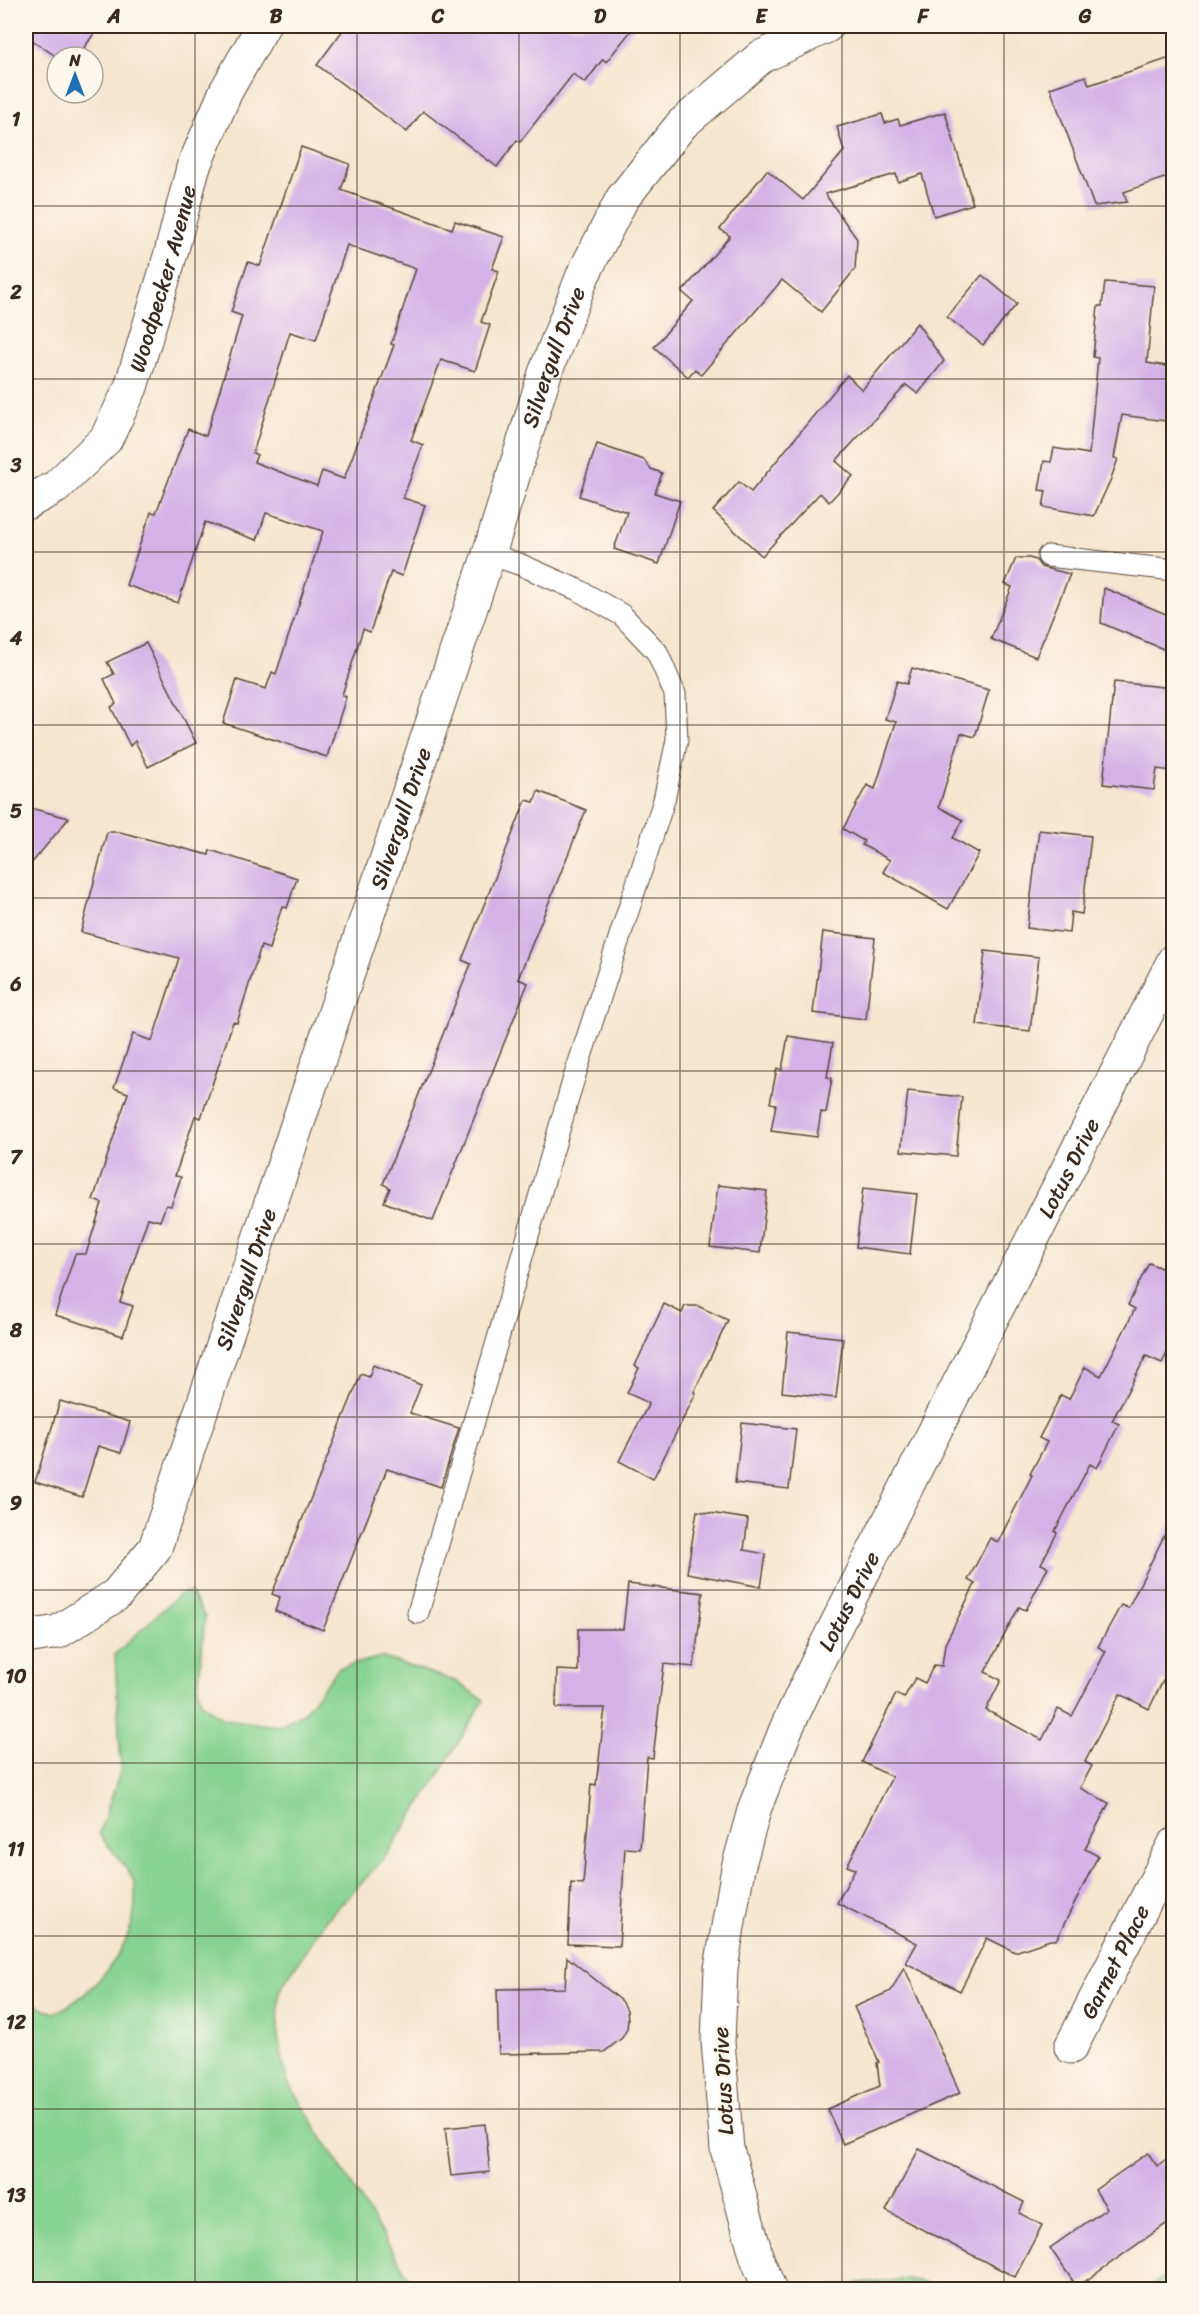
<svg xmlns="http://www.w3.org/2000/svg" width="1199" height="2315" font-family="Sriracha,sans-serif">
	<rect width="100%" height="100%" fill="#fbf7ec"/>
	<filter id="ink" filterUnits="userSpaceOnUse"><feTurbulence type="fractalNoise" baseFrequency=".0167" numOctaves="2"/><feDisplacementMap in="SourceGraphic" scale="12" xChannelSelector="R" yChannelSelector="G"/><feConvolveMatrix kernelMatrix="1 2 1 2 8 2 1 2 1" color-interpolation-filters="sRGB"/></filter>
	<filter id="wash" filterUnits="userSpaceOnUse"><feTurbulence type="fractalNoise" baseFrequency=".008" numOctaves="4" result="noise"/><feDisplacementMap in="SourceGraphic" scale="24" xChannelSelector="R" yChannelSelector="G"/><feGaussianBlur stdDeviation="1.35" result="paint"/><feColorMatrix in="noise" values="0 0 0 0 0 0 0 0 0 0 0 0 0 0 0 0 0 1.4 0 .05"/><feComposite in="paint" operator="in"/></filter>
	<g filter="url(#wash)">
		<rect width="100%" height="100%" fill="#f6e5cf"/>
		<g fill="#87d391" stroke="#617e58" stroke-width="1.5">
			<path d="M 190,1592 L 205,1617 L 198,1689 L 201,1703 L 224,1719 L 278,1726 L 304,1712 L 339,1668 L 381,1657 L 455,1681 L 484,1700 L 437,1778 L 383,1860 L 326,1920 L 279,1991 L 278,2037 L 287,2081 L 416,2289 L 26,2289 L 26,2000 L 54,2013 C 94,1996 135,1945 135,1900 C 135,1895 136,1887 134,1882 C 129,1869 108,1846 99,1834 L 121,1769 L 115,1654 L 181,1593 Z"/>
			<path d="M 1173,2269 L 1173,2289 L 1148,2289 Z"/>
			<path d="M 908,2279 L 957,2289 L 810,2289 Z"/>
		</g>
		<g id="blocks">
			<g fill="#d4b1e7" fill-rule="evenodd">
				<path d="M 26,26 L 99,26 L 78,57 L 57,57 L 26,36 Z"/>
				<path d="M 346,26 L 635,26 L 606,62 L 603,59 L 585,83 L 573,74 L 520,142 L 517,140 L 497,167 L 423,111 L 407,132 L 317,65 Z"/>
				<path d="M 1173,57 L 1173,175 L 1124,192 L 1127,202 L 1094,206 L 1050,88 L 1086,76 L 1089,85 Z"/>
				<path d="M 945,112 L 973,204 L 934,216 L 922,174 L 898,182 L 896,174 L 825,194 L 857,239 L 855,269 L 821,312 L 782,280 L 701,375 L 695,369 L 688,377 L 654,347 L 693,301 L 682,292 L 730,236 L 720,229 L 767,170 L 803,200 L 844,151 L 837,127 L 882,114 L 885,123 L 898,119 L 900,125 Z"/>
				<path d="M 301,147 L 350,164 L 341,190 L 452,229 L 455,221 L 504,237 L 492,269 L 499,271 L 481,322 L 490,325 L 475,371 L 441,360 L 411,440 L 423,445 L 403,498 L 425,505 L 402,576 L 391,572 L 370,632 L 363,629 L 342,695 L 346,697 L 327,757 L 223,723 L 237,680 L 266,689 L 272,672 L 276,674 L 323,531 L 266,513 L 257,540 L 205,522 L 178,603 L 126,585 L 151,512 L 156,513 L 188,429 L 206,436 L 242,316 L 231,312 L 248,262 L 260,266 ZM 347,245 L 416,269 L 391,344 L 394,345 L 344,479 L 322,471 L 317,486 L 254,462 L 257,455 L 253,453 L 290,332 L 316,340 Z"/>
				<path d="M 982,275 L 1017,304 L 983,345 L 947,317 Z"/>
				<path d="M 1105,282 L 1154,286 L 1147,363 L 1173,367 L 1173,422 L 1122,415 L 1114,458 L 1118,459 L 1110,481 L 1094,516 L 1043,507 L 1046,491 L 1039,490 L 1044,461 L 1051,462 L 1054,448 L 1089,454 L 1098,358 L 1093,357 L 1098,306 L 1102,306 Z"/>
				<path d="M 917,323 L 944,361 L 918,394 L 906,385 L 836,461 L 853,476 L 829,502 L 820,493 L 762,556 L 713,511 L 739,482 L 751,492 L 847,375 L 862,390 Z"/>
				<path d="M 597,444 L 644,460 L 651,469 L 662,473 L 655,493 L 680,501 L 659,564 L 614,549 L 627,512 L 579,496 Z"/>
				<path d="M 1016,558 L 1029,558 L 1036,560 L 1041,567 L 1070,574 L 1036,657 L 991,639 L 1012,587 L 1005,584 Z"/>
				<path d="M 1104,588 L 1173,617 L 1173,653 L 1101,623 Z"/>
				<path d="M 146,643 L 196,743 L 148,767 L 135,741 L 130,746 L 111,707 L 116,704 L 104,679 L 114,674 L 107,662 Z"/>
				<path d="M 912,668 L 989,690 L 975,737 L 961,733 L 939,807 L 963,820 L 953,838 L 979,853 L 948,909 L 883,872 L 890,860 L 862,845 L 864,841 L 843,829 L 867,785 L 875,789 L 896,722 L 885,719 L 897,681 L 907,684 Z"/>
				<path d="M 1114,682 L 1173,688 L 1173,771 L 1157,769 L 1154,790 L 1103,784 Z"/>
				<path d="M 538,791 L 586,810 L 518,979 L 528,983 L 433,1221 L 384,1202 L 390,1188 L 383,1184 L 471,964 L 462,960 L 526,800 L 534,802 Z"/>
				<path d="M 26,807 L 69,818 L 26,870 Z"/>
				<path d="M 1039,830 L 1091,836 L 1082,914 L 1071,912 L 1069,933 L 1027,928 Z"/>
				<path d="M 107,832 L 120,832 L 209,855 L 210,850 L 297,878 L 287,908 L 282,906 L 269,949 L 261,946 L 237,1023 L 233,1022 L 201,1118 L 195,1116 L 175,1176 L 181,1177 L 171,1206 L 166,1205 L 160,1221 L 148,1218 L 120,1302 L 133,1306 L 123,1336 L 55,1315 L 75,1254 L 86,1254 L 102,1203 L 93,1200 L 128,1093 L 114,1088 L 133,1034 L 152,1041 L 179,958 L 81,932 Z"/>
				<path d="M 823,932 L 875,938 L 866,1019 L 813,1013 Z"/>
				<path d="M 985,951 L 1039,957 L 1030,1031 L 977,1025 Z"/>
				<path d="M 788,1036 L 833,1043 L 827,1077 L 832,1078 L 826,1113 L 821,1112 L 817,1137 L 771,1131 L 776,1104 L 770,1103 L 777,1068 L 782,1070 Z"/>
				<path d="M 908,1091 L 962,1097 L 956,1156 L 901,1151 Z"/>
				<path d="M 718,1185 L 767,1191 L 760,1253 L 710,1247 Z"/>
				<path d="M 863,1188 L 917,1194 L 910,1254 L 856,1247 Z"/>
				<path d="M 1149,1263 L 1173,1273 L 1173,1341 L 1162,1363 L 1146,1356 L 1112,1421 L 1119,1424 L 1097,1468 L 1090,1464 L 1055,1531 L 1057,1533 L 1041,1564 L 1048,1567 L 1026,1610 L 1019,1607 L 985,1672 L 1001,1680 L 986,1710 L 1042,1740 L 1058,1709 L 1072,1716 L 1106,1651 L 1098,1647 L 1121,1605 L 1128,1608 L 1173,1518 L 1173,1686 L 1163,1680 L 1149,1709 L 1120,1694 L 1085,1762 L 1092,1766 L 1080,1788 L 1109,1803 L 1085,1849 L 1098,1856 L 1056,1940 L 1050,1940 L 1015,1952 L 987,1938 L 960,1991 L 906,1963 L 917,1943 L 837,1903 L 855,1869 L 847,1866 L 892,1777 L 862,1762 L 896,1694 L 904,1698 L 915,1678 L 925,1683 L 934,1665 L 942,1666 L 945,1644 L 975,1584 L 968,1580 L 990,1538 L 998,1542 L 1032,1475 L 1030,1474 L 1047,1442 L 1039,1438 L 1050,1417 L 1061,1395 L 1069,1399 L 1085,1367 L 1101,1376 L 1135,1309 L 1128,1305 Z"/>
				<path d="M 664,1304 L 682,1313 L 685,1306 L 698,1306 L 728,1320 L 694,1392 L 696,1393 L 653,1479 L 619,1461 L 649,1403 L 627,1393 L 639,1368 L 635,1366 Z"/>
				<path d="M 788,1332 L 843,1338 L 836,1398 L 782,1392 Z"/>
				<path d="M 373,1365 L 421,1385 L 410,1413 L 459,1428 L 441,1487 L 387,1469 L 323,1630 L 275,1611 L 280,1597 L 272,1594 L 361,1374 L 369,1377 Z"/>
				<path d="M 60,1401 L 130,1422 L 121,1453 L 98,1446 L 82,1497 L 35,1482 Z"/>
				<path d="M 742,1423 L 796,1429 L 789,1489 L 735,1483 Z"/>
				<path d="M 697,1511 L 748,1519 L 744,1550 L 766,1554 L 761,1587 L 687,1573 Z"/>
				<path d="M 628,1584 L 703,1593 L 694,1667 L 664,1664 L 653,1758 L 647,1757 L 640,1849 L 625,1848 L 619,1946 L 568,1944 L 571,1883 L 583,1884 L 591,1784 L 596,1785 L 605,1708 L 556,1708 L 557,1670 L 578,1671 L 578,1629 L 623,1629 Z"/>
				<path d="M 567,1957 L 622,2001 L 627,2010 L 628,2020 L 627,2029 L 622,2038 L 604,2052 L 499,2054 L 497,1989 L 565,1988 Z"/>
				<path d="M 904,1967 L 960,2093 L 843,2144 L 827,2109 L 880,2086 L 877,2063 L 879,2062 L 854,2007 L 891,1991 Z"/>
				<path d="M 485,2124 L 490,2172 L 451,2176 L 445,2128 Z"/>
				<path d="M 919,2149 L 1024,2202 L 1019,2213 L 1042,2225 L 1015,2277 L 886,2211 Z"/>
				<path d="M 1148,2153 L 1157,2166 L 1173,2154 L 1173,2219 L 1077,2287 L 1050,2248 L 1107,2208 L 1095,2190 Z"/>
			</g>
		</g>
	</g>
	<g filter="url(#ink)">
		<use href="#blocks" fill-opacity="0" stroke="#574639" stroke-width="1.5"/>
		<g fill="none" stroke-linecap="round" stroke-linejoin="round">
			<g stroke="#574639" stroke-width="23">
				<g id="service">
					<path d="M 1048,556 L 1174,570"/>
					<path d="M 418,1613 L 574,1078 L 664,800 L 677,740 L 675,694 L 657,652 L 622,615 L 578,590 L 519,564 L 489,554"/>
				</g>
			</g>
			<g stroke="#574639" stroke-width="35">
				<g id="minor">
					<path id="s1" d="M 26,503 L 56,487 L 106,439 L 131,387 L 171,253 L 193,168 L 226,91 L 263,26"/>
					<path id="s2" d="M 26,1637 L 58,1632 L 116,1595 L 155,1548 L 489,554 L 545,373 L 583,275 L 622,199 L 682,124 L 761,57 L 827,26"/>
					<path id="s3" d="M 1071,2047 L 1174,1845"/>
				</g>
			</g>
			<g stroke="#574639" stroke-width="35">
				<g id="tertiary">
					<path id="s4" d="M 770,2290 L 757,2258 L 727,2149 L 718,2042 L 721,1968 L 738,1868 L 755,1807 L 786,1729 L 818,1661 L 1174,960"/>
				</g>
			</g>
			<use href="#service" stroke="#fff" stroke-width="21"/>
			<use href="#minor" stroke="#fff" stroke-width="33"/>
			<use href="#tertiary" stroke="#fff" stroke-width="33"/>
		</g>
	</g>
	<path fill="none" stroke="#3b2a1e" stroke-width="1.5" stroke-opacity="0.55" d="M 195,26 L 195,2290M 357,26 L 357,2290M 519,26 L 519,2290M 680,26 L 680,2290M 842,26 L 842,2290M 1004,26 L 1004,2290M 26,206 L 1174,206M 26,379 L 1174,379M 26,552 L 1174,552M 26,725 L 1174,725M 26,898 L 1174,898M 26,1071 L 1174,1071M 26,1244 L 1174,1244M 26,1417 L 1174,1417M 26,1590 L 1174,1590M 26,1763 L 1174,1763M 26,1936 L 1174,1936M 26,2109 L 1174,2109"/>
	<g text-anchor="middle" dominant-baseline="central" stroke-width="5" stroke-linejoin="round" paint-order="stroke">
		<g font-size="22" fill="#3b2a1e" stroke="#fbf7ec">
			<text stroke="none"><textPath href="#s1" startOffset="274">Woodpecker Avenue</textPath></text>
			<text stroke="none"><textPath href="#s2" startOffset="1418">Silvergull Drive</textPath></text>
			<text stroke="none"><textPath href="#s2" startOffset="932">Silvergull Drive</textPath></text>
			<text stroke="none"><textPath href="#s4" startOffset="1206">Lotus Drive</textPath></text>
			<text stroke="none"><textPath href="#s2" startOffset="446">Silvergull Drive</textPath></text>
			<text stroke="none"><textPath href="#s4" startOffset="720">Lotus Drive</textPath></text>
			<text stroke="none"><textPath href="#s3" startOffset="96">Garnet Place</textPath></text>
			<text transform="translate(723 2081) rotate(-93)">Lotus Drive</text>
		</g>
	</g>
	<rect width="1199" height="2315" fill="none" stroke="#fbf7ec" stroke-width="66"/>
	<g transform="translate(75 75)"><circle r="28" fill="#fbf7ec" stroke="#aea59a" stroke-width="1.5"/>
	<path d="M0-4.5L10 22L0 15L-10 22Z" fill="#1f6fb2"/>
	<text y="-9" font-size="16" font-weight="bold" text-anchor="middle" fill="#3b2a1e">N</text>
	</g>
	<rect x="33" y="33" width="1133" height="2249" fill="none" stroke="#3b2a1e" stroke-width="2"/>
	<g font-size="20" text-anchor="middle" font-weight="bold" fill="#3b2a1e">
		<text x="114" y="23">A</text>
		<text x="276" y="23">B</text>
		<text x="438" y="23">C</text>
		<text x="600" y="23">D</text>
		<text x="761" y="23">E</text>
		<text x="923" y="23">F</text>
		<text x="1085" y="23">G</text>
		<text x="16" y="126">1</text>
		<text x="16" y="299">2</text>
		<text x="16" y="472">3</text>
		<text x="16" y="645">4</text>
		<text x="16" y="818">5</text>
		<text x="16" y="991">6</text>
		<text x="16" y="1164">7</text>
		<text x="16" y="1337">8</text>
		<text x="16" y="1510">9</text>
		<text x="16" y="1683">10</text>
		<text x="16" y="1856">11</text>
		<text x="16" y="2029">12</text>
		<text x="16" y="2202">13</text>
	</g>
</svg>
